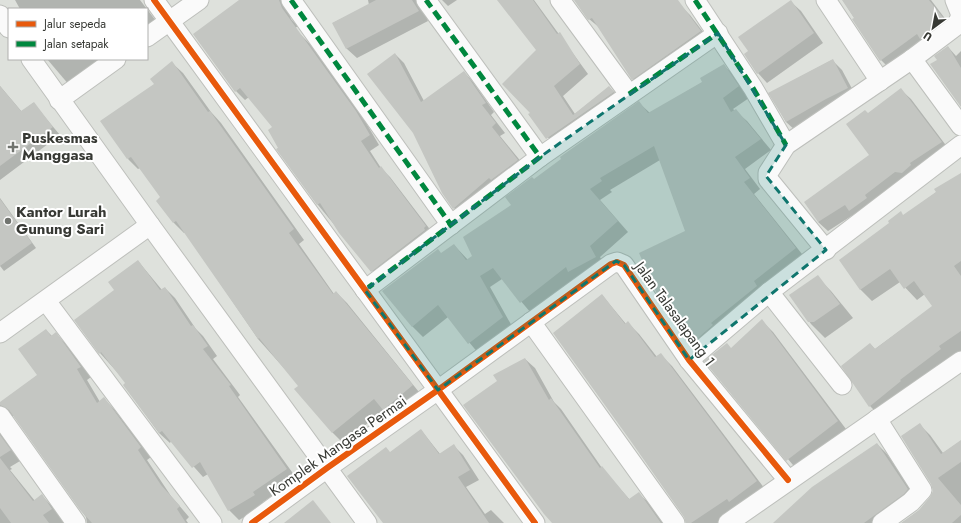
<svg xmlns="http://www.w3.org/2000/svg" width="961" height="523" font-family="Jost,sans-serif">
	<rect width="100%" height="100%" fill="#dee1dc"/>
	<g fill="#0003">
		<path d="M 15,0 L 140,0 L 156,21 L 147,29 L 147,9 L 20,9 Z"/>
		<path d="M 240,0 L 283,0 L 286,3 L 291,19 L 298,26 L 259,55 L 301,35 L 311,45 L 365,121 L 379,145 L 370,151 L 381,168 L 390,177 L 435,236 L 381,281 L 318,205 L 277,149 L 279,148 L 274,128 L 249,97 L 245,100 L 236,91 Z"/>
		<path d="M 431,0 L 424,11 L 428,21 L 357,58 L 347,49 L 333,23 L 369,5 L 368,0 Z"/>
		<path d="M 442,0 L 457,0 L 448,6 Z"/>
		<path d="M 499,0 L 534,0 L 588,74 L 563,96 L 575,114 L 609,87 L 618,96 L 557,148 L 529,115 L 532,113 L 537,50 Z"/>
		<path d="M 575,0 L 671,0 L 680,5 L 690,15 L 710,41 L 642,89 L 633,79 L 600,28 L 589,19 Z"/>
		<path d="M 843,0 L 931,0 L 956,33 L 893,72 L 881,60 Z"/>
		<path d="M 791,2 L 801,11 L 823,43 L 767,83 L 758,73 L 749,51 Z"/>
		<path d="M 948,47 L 956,56 L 961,51 L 961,106 L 938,61 Z"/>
		<path d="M 395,54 L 404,63 L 424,101 L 464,72 L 473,82 L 494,112 L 491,115 L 505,133 L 500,136 L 527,169 L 463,217 L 454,208 Z"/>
		<path d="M 47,59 L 110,59 L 70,86 Z"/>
		<path d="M 832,60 L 842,70 L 857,98 L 796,131 L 786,122 L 770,93 Z"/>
		<path d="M 172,63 L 183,73 L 211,112 L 221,123 L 304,240 L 299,244 L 334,294 L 336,292 L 347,303 L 423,397 L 394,420 L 384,410 L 343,443 L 332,432 L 300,386 L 258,339 L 186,233 L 184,233 L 174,223 L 157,201 L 162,198 L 140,168 L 138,169 L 128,159 L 155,84 Z"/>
		<path d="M 724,66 L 735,76 L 749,98 L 733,109 L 747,121 L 771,150 L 745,169 L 760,189 L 754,194 L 806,259 L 703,354 L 692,343 L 686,232 L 660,160 L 610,190 L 612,192 L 600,200 L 628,232 L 600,257 L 606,268 L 531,313 L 502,279 L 490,287 L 513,328 L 479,354 L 448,317 L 423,337 L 412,326 L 442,254 L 454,245 L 468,260 L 473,256 L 534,180 L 639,103 L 650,113 L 703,82 Z"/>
		<path d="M 0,86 L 22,112 L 33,103 L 60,135 L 0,180 Z"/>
		<path d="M 901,90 L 911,99 L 951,152 L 828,231 L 818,222 L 870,155 L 868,114 Z"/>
		<path d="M 961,174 L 961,351 L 882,418 L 870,406 L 870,344 L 875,349 L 934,306 L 925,294 L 917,300 L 900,282 L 872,301 L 860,289 L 904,216 Z"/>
		<path d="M 0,198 L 36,248 L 4,271 L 0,266 Z"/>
		<path d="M 138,261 L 162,290 L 165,288 L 175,298 L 196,329 L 203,336 L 217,356 L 213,359 L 240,395 L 238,397 L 297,479 L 263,502 L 265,505 L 239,520 L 229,510 L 208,474 L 203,477 L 171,441 L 170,443 L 159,433 L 124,385 L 127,383 L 100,353 L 115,290 Z"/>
		<path d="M 817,277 L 831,291 L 853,318 L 825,338 L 811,324 L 791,296 Z"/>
		<path d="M 602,295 L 626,324 L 628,323 L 639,334 L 657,357 L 661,355 L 672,366 L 768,493 L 719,523 L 686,523 L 685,516 Z"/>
		<path d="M 762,321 L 773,332 L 849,433 L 798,471 L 706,361 L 732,349 Z"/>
		<path d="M 46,330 L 52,336 L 56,334 L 66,344 L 91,377 L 87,380 L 100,402 L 104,399 L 114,409 L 151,457 L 147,460 L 171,496 L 189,517 L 186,520 L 188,523 L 87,523 L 86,517 L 15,416 L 5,416 L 0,411 L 0,404 L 38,375 Z"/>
		<path d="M 525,359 L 535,368 L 554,402 L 561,409 L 602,468 L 630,500 L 639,494 L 649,503 L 663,523 L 553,523 L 498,381 Z"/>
		<path d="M 920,425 L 930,435 L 943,453 L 961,441 L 961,523 L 902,523 L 920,510 L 931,498 L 934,492 Z"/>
		<path d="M 421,430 L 440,454 L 454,446 L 463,455 L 479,480 L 466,487 L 485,514 L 491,510 L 504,523 L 392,523 L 390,453 Z"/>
		<path d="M 0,431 L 20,461 L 10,467 L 12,469 L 10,470 L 35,501 L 42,496 L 52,506 L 64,523 L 0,523 Z"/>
		<path d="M 877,444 L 887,454 L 918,499 L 889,523 L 774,523 Z"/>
	</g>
	<g fill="#c4c6c2">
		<path d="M 239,0 L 279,0 L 282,8 L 356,111 L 370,135 L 361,141 L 379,168 L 381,166 L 426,226 L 424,228 L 425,230 L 371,272 L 339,233 L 320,203 L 317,205 L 276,149 L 278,148 L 268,130 L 272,127 L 240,88 L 235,92 L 193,34 Z"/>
		<path d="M 376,0 L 412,0 L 419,11 L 346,49 L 332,23 Z"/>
		<path d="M 497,0 L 533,0 L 557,34 L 560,32 L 580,64 L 554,86 L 573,115 L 609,86 L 614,92 L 546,139 L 528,114 L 530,113 L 502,84 L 536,50 Z"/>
		<path d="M 574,0 L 678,0 L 701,31 L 632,80 L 592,18 L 588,20 Z"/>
		<path d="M 791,0 L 814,33 L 757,74 L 744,54 L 748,51 L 738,37 Z"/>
		<path d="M 842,0 L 929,0 L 945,20 L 920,39 L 917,34 L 880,61 L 852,19 L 854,18 Z"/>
		<path d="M 948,46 L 961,68 L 961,107 L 930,64 L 937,60 L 934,56 Z"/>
		<path d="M 395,53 L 421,102 L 464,71 L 486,103 L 482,105 L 496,123 L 492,127 L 518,160 L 491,180 L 489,178 L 453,209 L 442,193 L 413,133 L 367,74 Z"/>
		<path d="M 833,59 L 848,88 L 826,99 L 786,122 L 768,93 Z"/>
		<path d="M 172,61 L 208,112 L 210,111 L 294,229 L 289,233 L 333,294 L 336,291 L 413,385 L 383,410 L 374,399 L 332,433 L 294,389 L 298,386 L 259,338 L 258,339 L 176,221 L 173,223 L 156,201 L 160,197 L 131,157 L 127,159 L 100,121 L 154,84 L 150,79 Z"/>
		<path d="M 724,64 L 739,86 L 723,98 L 731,112 L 736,109 L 761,139 L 735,157 L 750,178 L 744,182 L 796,248 L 754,281 L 757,286 L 711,323 L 713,325 L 691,344 L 657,294 L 639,253 L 685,231 L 654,146 L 600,178 L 602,181 L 590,189 L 618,221 L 590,246 L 596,257 L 568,272 L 566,267 L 520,303 L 493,268 L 480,276 L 503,317 L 468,344 L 438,305 L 412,327 L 382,291 L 438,249 L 441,253 L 454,244 L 466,260 L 472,256 L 463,237 L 511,205 L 505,197 L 532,177 L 534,179 L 561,159 L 560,157 L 639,101 L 648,113 L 702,82 L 700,78 Z"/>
		<path d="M 0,86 L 21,111 L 34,102 L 53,127 L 0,166 Z"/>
		<path d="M 901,88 L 942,142 L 910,163 L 911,165 L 902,173 L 895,172 L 865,195 L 867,198 L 849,211 L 845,205 L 818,222 L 804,202 L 869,155 L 846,124 L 865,110 L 868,113 Z"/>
		<path d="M 961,173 L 961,261 L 954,266 L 961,276 L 961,331 L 939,346 L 941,349 L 900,380 L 901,381 L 869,407 L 841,366 L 870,343 L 875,349 L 932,306 L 914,281 L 904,289 L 890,269 L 860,290 L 839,260 L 889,223 L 888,221 L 901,211 L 903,215 L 936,192 L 934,189 Z"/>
		<path d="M 0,199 L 32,243 L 0,266 Z"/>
		<path d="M 138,260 L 160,290 L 165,287 L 191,326 L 193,325 L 208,346 L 203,349 L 231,385 L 229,386 L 287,469 L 253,492 L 255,495 L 228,511 L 200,462 L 192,468 L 162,431 L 159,433 L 123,385 L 125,383 L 101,352 L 99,354 L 74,320 L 114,290 L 108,282 Z"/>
		<path d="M 818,275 L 840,304 L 814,322 L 808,322 L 789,295 Z"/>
		<path d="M 602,294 L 625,324 L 628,321 L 655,357 L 661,353 L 757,481 L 729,502 L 727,499 L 691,523 L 686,523 L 684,517 L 630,440 L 553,333 Z"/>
		<path d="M 762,319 L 838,421 L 786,461 L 704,361 L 727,343 L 731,348 Z"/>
		<path d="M 46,329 L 51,336 L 56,332 L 81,367 L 77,369 L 97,403 L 104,397 L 141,447 L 138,450 L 161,485 L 180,506 L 177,509 L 186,523 L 92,523 L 80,510 L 9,410 L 0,405 L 0,402 L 37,375 L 18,349 Z"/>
		<path d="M 525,358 L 549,400 L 551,398 L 600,468 L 602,466 L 629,499 L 639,492 L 661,523 L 552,523 L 544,514 L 463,405 L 497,381 L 493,375 Z"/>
		<path d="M 920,423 L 941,454 L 961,440 L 961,462 L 938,478 L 961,505 L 961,515 L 952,523 L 901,523 L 919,510 L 930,497 L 933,491 L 931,484 L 901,436 Z"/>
		<path d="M 421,429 L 439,454 L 454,444 L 470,470 L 458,477 L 489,523 L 383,523 L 347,476 L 386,447 L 390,452 Z"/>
		<path d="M 0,435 L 11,450 L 0,457 Z"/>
		<path d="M 877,443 L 908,489 L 904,494 L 864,523 L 773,523 L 812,487 Z"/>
		<path d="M 0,458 L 33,501 L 42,494 L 52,509 L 43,515 L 49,523 L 11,523 L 0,508 Z"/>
		<path d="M 313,500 L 331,523 L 284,523 Z"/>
	</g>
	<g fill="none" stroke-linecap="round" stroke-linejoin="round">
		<g stroke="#bdbfbb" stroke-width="21">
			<g id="minor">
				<path d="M 154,0 L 535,523"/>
				<path d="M 291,0 L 451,225"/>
				<path d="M 560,0 L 629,94"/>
				<path d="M 695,0 L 753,88 L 786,145"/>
				<path d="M 826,0 L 880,81"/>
				<path d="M 0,15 L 9,28"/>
				<path d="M 147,37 L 199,0"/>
				<path d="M 31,59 L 150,225 L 367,523"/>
				<path d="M 912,59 L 961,126"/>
				<path d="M 59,100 L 116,59"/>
				<path d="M 540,157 L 718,33"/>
				<path d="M 826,250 L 768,179 L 768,173 L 786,145 L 912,59 L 957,25 L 961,15 L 955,0"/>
				<path d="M 365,290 L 540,157 L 426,0"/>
				<path d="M 769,292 L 842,385"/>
				<path d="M 46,301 L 212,523"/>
				<path d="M 531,322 L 675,523"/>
				<path d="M 0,333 L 150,225"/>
				<path d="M 689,360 L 769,292 L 961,145"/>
				<path d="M 0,416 L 76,523"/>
				<path d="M 877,419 L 922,490 L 911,502 L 882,523"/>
				<path d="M 252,523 L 327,468 L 438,390 L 611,264 L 617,262 L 624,265 L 689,360 L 788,480"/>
				<path d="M 728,523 L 961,361"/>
			</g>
		</g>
		<use href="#minor" stroke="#fafafa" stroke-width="19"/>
		<g stroke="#00873e" stroke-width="5" stroke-dasharray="10 5" stroke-linecap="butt">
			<path d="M 291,0 L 451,225"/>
			<path d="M 695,0 L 753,88 L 786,145"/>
			<path d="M 629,94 L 718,33"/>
			<path d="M 365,290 L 540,157 L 426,0"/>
		</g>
		<g stroke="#fff" stroke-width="8">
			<g id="cycleway">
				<path d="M 154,0 L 535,523"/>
				<path d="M 252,523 L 327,468 L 438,390 L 611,264 L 617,262 L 624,265 L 689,360 L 788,480"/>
			</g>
		</g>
		<use href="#cycleway" stroke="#e8590c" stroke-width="6"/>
	</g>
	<path fill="#0f766e" fill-opacity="0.2" stroke="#0f766e" stroke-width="3" stroke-dasharray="8 5" stroke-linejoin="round" d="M 718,33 L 786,145 L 766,176 L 826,250 L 689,360 L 624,265 L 616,261 L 438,390 L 365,290 L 540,157 Z"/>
	<g fill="#71746f" stroke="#fff" stroke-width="1.5">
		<path d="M11 141h4v4h4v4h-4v4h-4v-4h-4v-4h4z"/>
		<circle cx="8" cy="221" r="4"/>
	</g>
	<g text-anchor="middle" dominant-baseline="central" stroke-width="4" stroke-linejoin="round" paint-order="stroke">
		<g font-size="15" font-weight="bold" fill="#373934" stroke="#fff" text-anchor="start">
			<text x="22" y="138">Puskesmas<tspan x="22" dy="17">Manggasa</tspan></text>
			<text x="16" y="212">Kantor Lurah<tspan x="16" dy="17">Gunung Sari</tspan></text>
		</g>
		<g font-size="15" fill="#373934" stroke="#fff">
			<text transform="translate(675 314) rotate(54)">Jalan Talasalapang 1</text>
			<text transform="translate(338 446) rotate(-35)">Komplek Mangasa Permai</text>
		</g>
	</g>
	<rect x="8" y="8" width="140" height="52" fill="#ffffff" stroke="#afb0ae"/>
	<rect x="16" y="21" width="20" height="6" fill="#e8590c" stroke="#afb0ae"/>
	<text x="44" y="28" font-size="12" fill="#373934">Jalur sepeda</text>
	<rect x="16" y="41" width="20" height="6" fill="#00873e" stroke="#afb0ae"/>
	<text x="44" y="48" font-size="12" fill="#373934">Jalan setapak</text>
	<g transform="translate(933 28) rotate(212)" stroke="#ffffff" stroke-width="3" paint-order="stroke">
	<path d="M0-3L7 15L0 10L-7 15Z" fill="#373934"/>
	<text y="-6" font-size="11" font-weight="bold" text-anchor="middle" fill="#373934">U</text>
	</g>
</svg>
